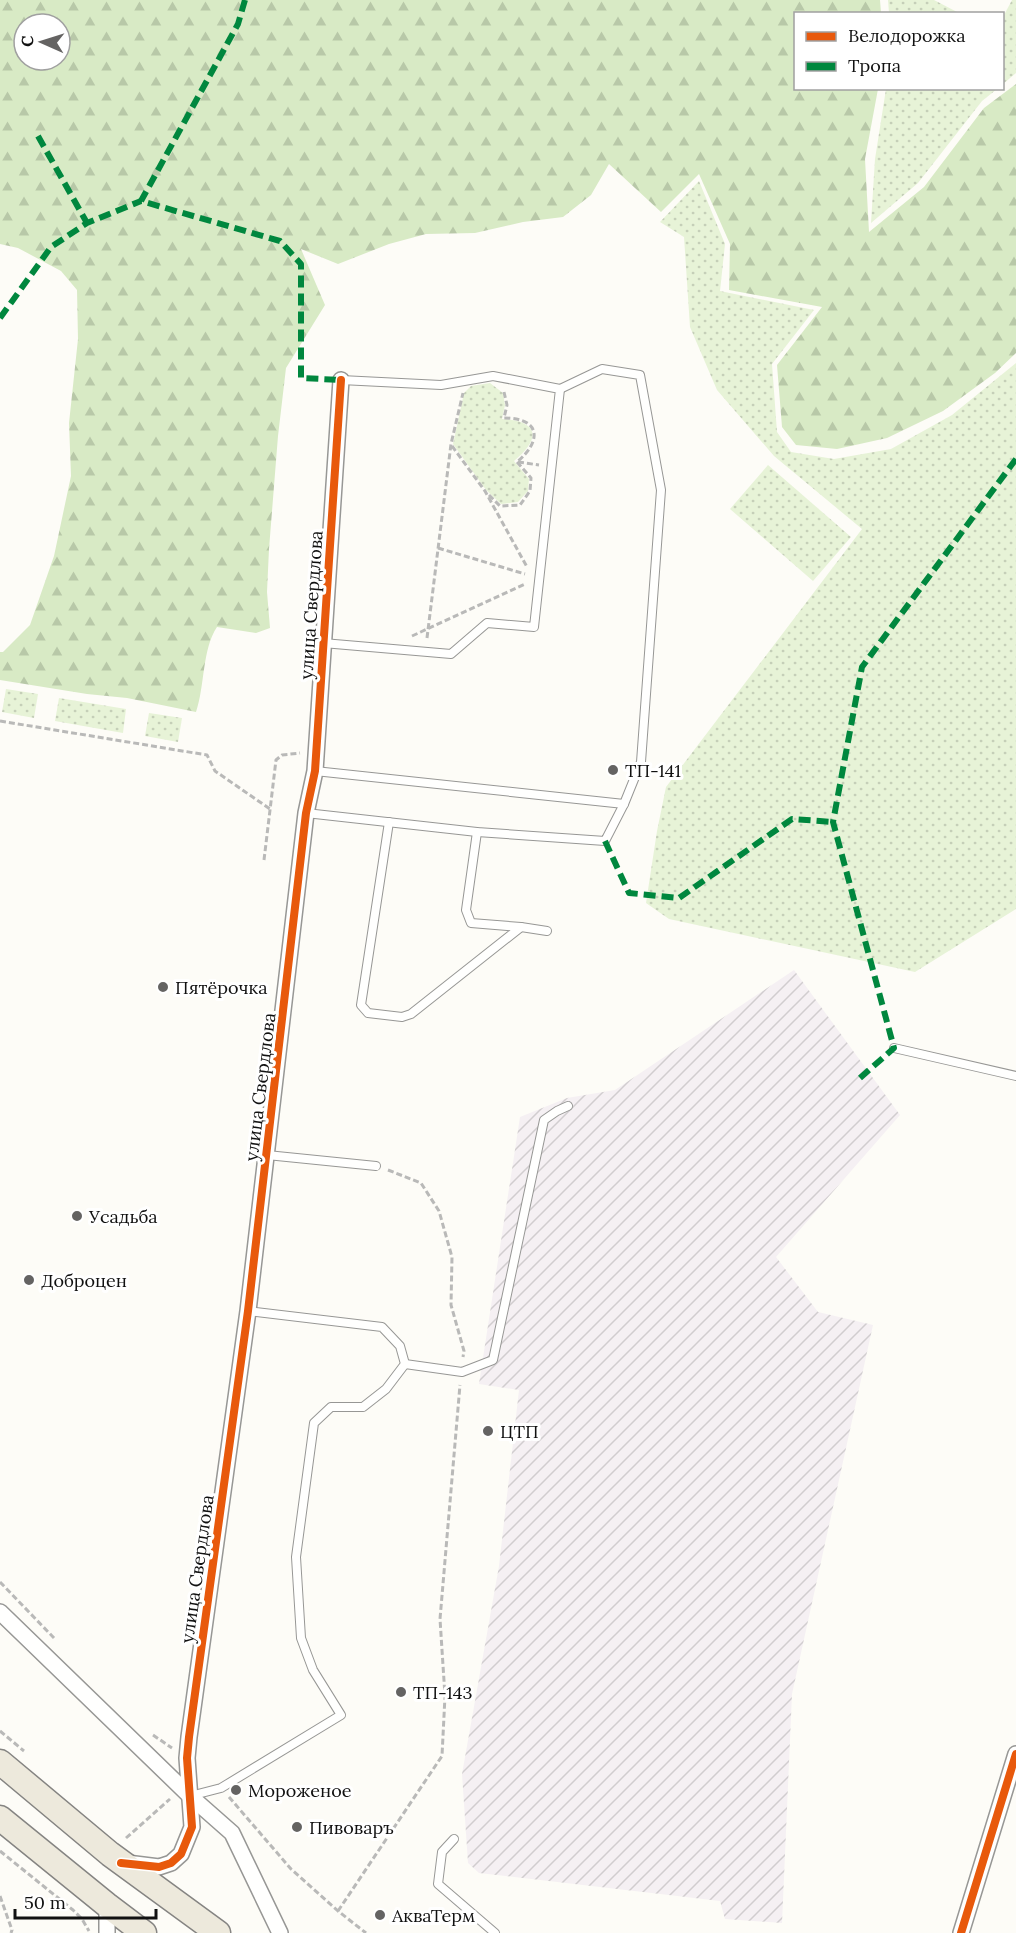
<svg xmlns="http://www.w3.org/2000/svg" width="1016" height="1933" font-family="Lora,serif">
	<defs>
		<pattern id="industrial-furrows" width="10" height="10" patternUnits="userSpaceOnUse" patternTransform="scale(1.5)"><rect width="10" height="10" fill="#f5f0f3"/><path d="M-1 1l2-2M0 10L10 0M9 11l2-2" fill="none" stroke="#d1cdcf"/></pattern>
		<pattern id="grass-dots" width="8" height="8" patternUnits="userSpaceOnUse" patternTransform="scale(1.5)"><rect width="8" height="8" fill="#e7f3d7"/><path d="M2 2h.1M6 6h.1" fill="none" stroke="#c5cfb8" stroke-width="1.8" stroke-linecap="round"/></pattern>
		<pattern id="forest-firs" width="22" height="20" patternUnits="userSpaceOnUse" patternTransform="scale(1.5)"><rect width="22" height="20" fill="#d8eac5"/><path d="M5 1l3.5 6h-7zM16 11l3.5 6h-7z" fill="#b8c8a8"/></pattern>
	</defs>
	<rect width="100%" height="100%" fill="#fdfcf7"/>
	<path fill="url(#industrial-furrows)" d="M 794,970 L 900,1115 L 776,1257 L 818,1312 L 873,1325 L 792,1694 L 782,1923 L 725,1919 L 720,1901 L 479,1873 L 468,1863 L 462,1774 L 499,1566 L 519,1390 L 479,1384 L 520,1117 L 567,1098 L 615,1090 Z"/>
	<g fill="url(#grass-dots)">
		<path d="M 888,0 L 934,0 L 959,13 L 889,13 Z"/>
		<path d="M 1012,0 L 1016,0 L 1016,73 L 1003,84 L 1003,17 Z"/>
		<path d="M 886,89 L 997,89 L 982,101 L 918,183 L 871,223 L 875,159 Z"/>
		<path d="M 699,181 L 725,244 L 720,291 L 814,310 L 772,364 L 777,432 L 791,452 L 834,459 L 891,449 L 952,415 L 1016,363 L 1016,909 L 915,972 L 669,919 L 646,903 L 657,831 L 666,787 L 862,529 L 774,456 L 717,390 L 690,327 L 684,237 L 660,222 Z"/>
		<path d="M 490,383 L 503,393 L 505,405 L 502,419 C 540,421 541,439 514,461 L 529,479 L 528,491 L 518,502 L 501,504 L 486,490 L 453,444 L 464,393 L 471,386 Z"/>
		<path d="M 768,465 L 851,537 L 813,581 L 730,509 Z"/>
		<path d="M 6,689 L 38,694 L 34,718 L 2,712 Z"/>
		<path d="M 59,698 L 126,709 L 123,733 L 55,721 Z"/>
		<path d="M 149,713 L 182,718 L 178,742 L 145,736 Z"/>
	</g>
	<path fill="url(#forest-firs)" fill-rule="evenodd" d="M 0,0 L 880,0 L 881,13 L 796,14 L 796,88 L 878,89 L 865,159 L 869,232 L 924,187 L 984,108 L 1016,84 L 1016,353 L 995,373 L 943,411 L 887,438 L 837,449 L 796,445 L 782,427 L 777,365 L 822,307 L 729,290 L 730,244 L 699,174 L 661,212 L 609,164 L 591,195 L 563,217 L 523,222 L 475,233 L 426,234 L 389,244 L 338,264 L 301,249 L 325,305 L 286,368 L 278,436 L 269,549 L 267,592 L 270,628 L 256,633 L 217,627 C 202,649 205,686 196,712 L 127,698 L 87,694 L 0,680 L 0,652 L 3,652 L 30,625 L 54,556 L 71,476 L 69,423 L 78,339 L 77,290 L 61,271 L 18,248 L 0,244 ZM 24,24 L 60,24 L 60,60 L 24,60 Z"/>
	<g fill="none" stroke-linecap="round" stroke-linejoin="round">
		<g stroke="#979795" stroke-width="10">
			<g id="service">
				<path d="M 323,643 L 451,654 L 487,623 L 534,627 L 560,389 L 493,376 L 441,385 L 341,380"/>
				<path d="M 315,771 L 624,804"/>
				<path d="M 306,813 L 477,832 L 605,841 L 624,804 L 641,762 L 661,490 L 640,375 L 602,369 L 560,389"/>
				<path d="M 389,822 L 361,1005 L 368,1013 L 402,1017 L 411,1014 L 521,927 L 471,923 L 466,910 L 477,832"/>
				<path d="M 521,927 L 547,931"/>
				<path d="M 894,1048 L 1016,1076"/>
				<path d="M 267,1155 L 376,1166"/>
				<path d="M 405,1364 L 462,1372 L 493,1360 L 544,1120 L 557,1111 L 568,1106"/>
				<path d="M 190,1796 L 221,1788 L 341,1715 L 313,1670 L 301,1638 L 296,1557 L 314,1423 L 331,1407 L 363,1407 L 386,1389 L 405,1364 L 400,1346 L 382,1327 L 248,1311"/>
				<path d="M 454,1839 L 442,1852 L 438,1884 L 495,1933"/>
			</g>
		</g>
		<g stroke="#979795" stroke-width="18">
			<g id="minor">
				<path d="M 0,1612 L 190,1796 L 232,1833 L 280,1933"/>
				<path d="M 127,1863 L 159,1867 L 171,1863 L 181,1854 L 192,1827 L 187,1758 L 189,1737 L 248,1311 L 306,813 L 315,771 L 341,380"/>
				<path d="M 107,1905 L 107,1933"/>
				<path d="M 961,1933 L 1016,1754"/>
			</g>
		</g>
		<g stroke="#858482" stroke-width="27">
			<g id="primary">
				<path d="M 0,1762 L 110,1854 L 218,1933"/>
				<path d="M 0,1818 L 107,1905 L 144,1933"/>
			</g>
		</g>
		<g stroke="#b9b9b8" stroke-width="3" stroke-dasharray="6 3" stroke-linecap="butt">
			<path d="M 504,392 L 507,405 L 504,418 C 540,418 543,440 517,462"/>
			<path d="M 452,446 L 485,491 L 527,567"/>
			<path d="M 518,462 L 539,465"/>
			<path d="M 489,495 L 500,506 L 520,505 L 530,491 L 531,478 L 517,462"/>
			<path d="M 438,548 L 525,574"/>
			<path d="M 412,636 L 525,584"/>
			<path d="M 427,638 L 451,444 L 463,393"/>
			<path d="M 0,721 L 207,755 L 215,771 L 270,809"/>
			<path d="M 264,860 L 276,760 L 282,755 L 300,753"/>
			<path d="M 388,1170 L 421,1183 L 439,1211 L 452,1257 L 451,1305 L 464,1351 L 463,1357"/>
			<path d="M 0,1582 L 54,1638"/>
			<path d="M 0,1731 L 24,1751"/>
			<path d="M 153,1735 L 172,1748"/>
			<path d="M 229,1797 L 291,1869 L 338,1911 L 366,1933"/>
			<path d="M 126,1838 L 170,1799"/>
			<path d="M 0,1851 L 73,1910 L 82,1919 L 89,1931"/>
			<path d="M 0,1896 L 12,1930 L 11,1933"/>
			<path d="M 338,1911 L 442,1756 L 445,1696 L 440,1619 L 460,1385"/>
		</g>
		<use href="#service" stroke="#fffffe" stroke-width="8"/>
		<use href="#minor" stroke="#fffffe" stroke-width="15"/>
		<use href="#primary" stroke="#ede9dc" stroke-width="24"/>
		<g stroke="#00873e" stroke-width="6" stroke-dasharray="12 6" stroke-linecap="butt">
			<path d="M 245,0 L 238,24 L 141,201 L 280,241 L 301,264 L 301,378 L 341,380"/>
			<path d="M 38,136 L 87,223"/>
			<path d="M 0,318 L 51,247 L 87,223 L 141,201"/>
			<path d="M 605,841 L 629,893 L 679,898 L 792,819 L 833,822"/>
			<path d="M 860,1078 L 894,1048 L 833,822 L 862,667 L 1016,459"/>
		</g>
		<g stroke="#fff" stroke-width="11">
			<g id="cycleway">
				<path d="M 121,1863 L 159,1867 L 171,1863 L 181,1854 L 192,1827 L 187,1758 L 189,1737 L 248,1311 L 306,813 L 315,771 L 341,380"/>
				<path d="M 961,1933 L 1016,1754"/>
			</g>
		</g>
		<use href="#cycleway" stroke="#e8590c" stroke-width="8"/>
	</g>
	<g fill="#646362" stroke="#fff" stroke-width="2">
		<circle cx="613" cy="770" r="6"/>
		<circle cx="163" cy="987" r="6"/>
		<circle cx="77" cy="1216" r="6"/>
		<circle cx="29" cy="1280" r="6"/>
		<circle cx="488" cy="1431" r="6"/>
		<circle cx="401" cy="1692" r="6"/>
		<circle cx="236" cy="1790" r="6"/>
		<circle cx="297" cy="1827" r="6"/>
		<circle cx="380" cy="1915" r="6"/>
	</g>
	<g text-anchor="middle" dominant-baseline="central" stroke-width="6" stroke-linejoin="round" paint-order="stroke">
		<g font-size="18" fill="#111" stroke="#fff">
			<text transform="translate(311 605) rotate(-86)">улица Свердлова</text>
			<text transform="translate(260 1087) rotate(-83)">улица Свердлова</text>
			<text transform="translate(197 1569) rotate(-82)">улица Свердлова</text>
		</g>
		<g font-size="18" fill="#111" stroke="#fff" text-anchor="start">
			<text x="625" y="770">ТП-141</text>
			<text x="175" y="987">Пятёрочка</text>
			<text x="89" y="1216">Усадьба</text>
			<text x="41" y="1280">Доброцен</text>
			<text x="500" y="1431">ЦТП</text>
			<text x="413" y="1692">ТП-143</text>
			<text x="248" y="1790">Мороженое</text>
			<text x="309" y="1827">Пивоваръ</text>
			<text x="392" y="1915">АкваТерм</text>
		</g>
	</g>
	<rect x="794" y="12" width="210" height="78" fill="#ffffff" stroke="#a0a0a0" stroke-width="1.5"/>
	<rect x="806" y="32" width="30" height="9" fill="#e8590c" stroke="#a0a0a0" stroke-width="1.5"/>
	<text x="848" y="42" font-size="18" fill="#111111">Велодорожка</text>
	<rect x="806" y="62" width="30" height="9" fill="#00873e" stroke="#a0a0a0" stroke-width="1.5"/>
	<text x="848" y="72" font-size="18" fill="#111111">Тропа</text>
	<g transform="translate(42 42) rotate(273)"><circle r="28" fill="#ffffff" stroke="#a0a0a0" stroke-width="1.5"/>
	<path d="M0-4.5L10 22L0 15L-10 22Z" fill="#646362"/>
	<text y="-9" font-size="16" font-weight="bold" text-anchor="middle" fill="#111111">С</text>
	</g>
	<path d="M15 1909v9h141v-9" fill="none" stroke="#111111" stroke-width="3"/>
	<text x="24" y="1909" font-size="18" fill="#111111" stroke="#ffffff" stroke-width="4.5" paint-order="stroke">50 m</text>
</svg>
